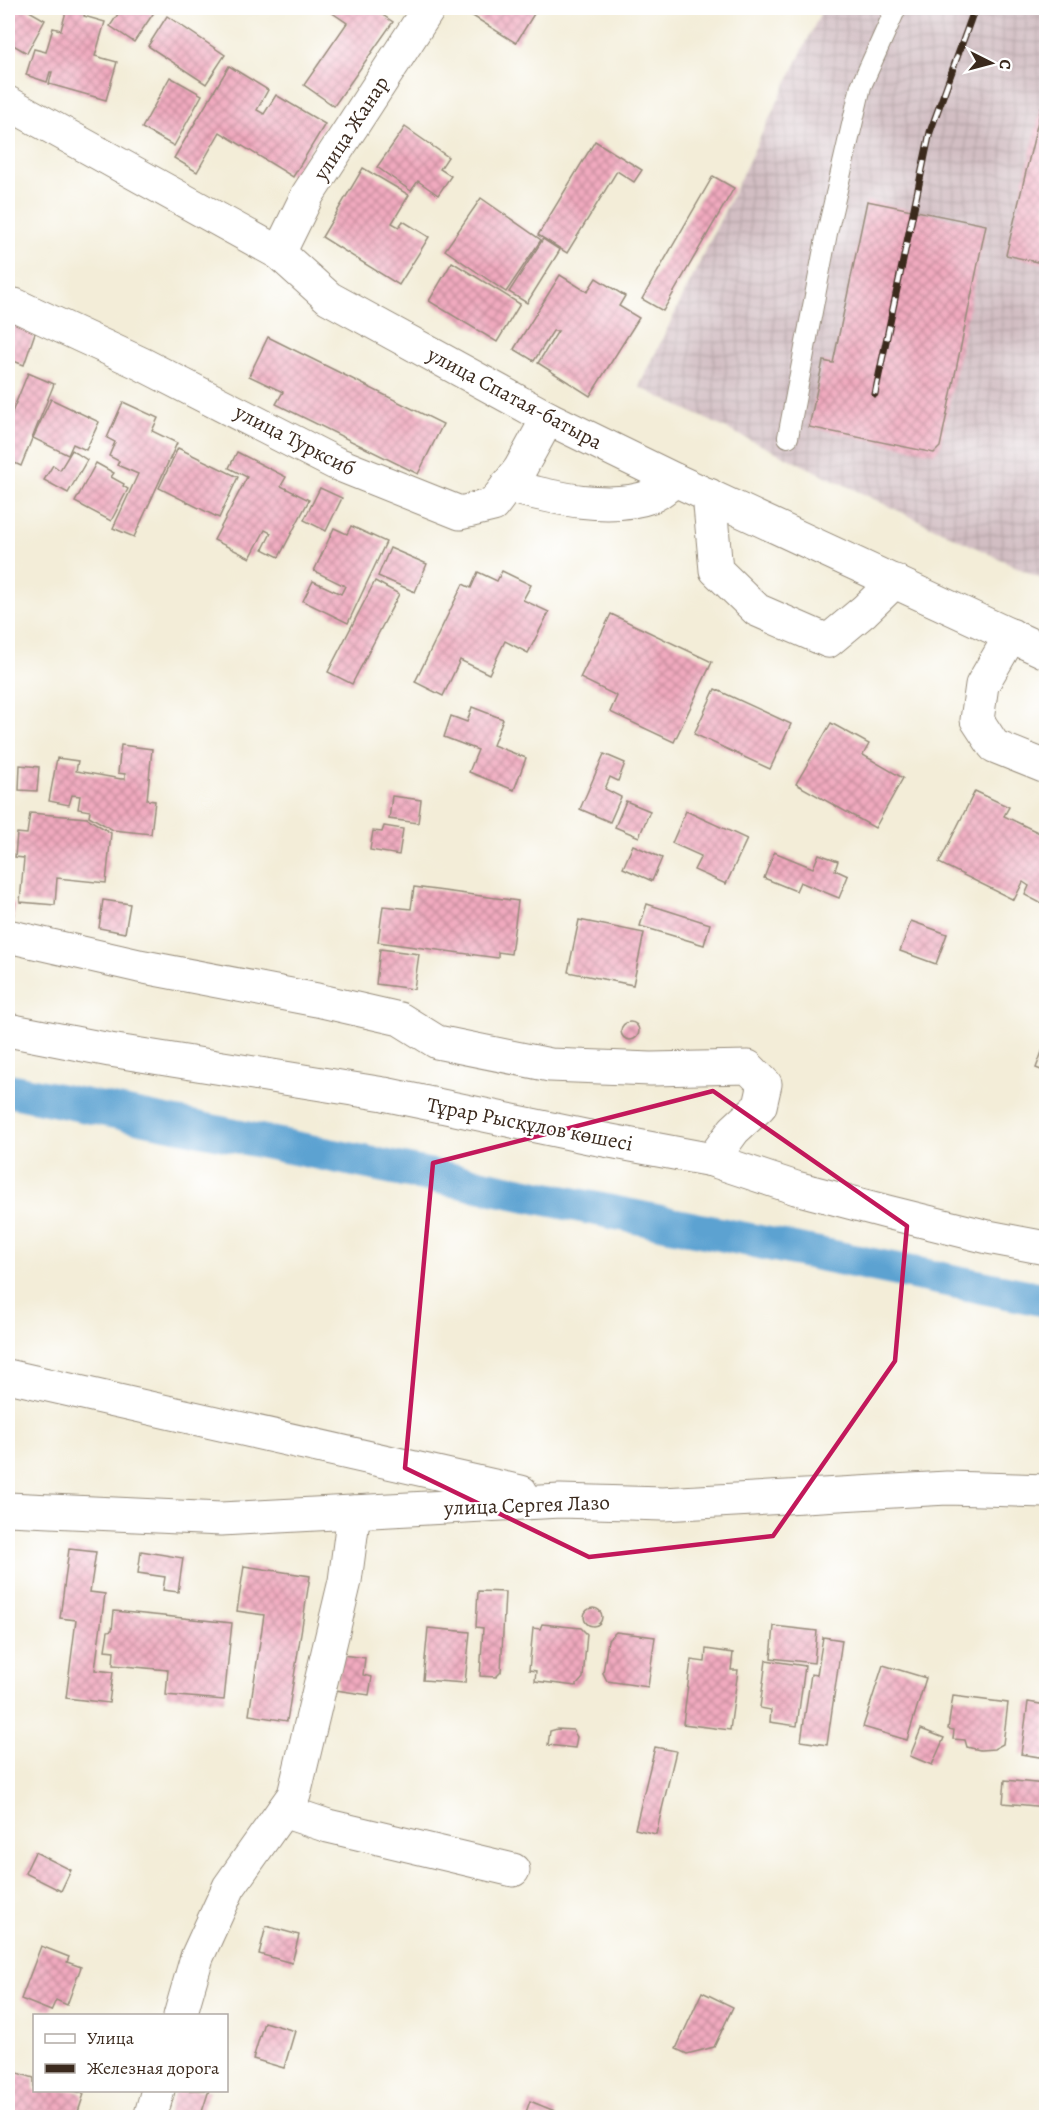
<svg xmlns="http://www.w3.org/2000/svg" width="1054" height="2125" font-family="Alegreya,serif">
	<defs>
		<pattern id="industrial-grid" width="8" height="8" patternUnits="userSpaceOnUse" patternTransform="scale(1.5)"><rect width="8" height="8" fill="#d2bec3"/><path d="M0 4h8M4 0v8" fill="none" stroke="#b5a3a7"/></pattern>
		<pattern id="building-cross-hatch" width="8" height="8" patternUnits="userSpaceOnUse" patternTransform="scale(1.5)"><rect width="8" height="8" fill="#f1aabf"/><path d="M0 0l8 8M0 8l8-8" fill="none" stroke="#c48b9b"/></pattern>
	</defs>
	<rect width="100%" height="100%" fill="#fff"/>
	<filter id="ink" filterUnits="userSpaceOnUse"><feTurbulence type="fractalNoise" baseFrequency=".0167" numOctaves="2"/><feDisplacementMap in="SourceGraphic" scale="12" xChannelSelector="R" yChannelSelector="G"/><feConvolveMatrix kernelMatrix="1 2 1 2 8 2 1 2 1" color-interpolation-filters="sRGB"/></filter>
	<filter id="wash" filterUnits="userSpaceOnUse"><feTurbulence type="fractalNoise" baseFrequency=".008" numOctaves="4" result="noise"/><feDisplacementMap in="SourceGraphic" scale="24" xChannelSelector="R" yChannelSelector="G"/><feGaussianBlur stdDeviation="1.35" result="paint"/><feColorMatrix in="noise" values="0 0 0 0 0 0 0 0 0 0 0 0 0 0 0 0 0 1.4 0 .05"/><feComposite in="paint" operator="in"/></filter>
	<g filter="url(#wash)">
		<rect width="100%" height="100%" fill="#f3edd8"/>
		<path fill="url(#industrial-grid)" d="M 823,8 L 1046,8 L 1046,581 L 639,387 Z"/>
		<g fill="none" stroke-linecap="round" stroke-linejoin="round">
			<path stroke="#5ca2d1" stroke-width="34" d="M 8,1090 L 1046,1300"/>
		</g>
		<g id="blocks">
			<g fill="url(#building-cross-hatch)">
				<path d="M 14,8 L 24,8 L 45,20 L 27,53 L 8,42 L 8,32 L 12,25 L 8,22 L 8,18 Z"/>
				<path d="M 67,8 L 86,8 L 84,16 L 105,22 L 95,56 L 117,62 L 106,100 L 49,84 L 52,72 L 50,72 L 47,82 L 26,75 L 34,49 L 46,52 L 53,28 L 61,30 Z"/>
				<path d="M 122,8 L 130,8 L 137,12 L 140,8 L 157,8 L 134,42 L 110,26 Z"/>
				<path d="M 325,8 L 372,8 L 393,22 L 334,106 L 304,85 L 347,23 Z"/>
				<path d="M 476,8 L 535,8 L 537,9 L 516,43 L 471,15 Z"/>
				<path d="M 167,16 L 225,55 L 206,84 L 148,46 Z"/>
				<path d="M 229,66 L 268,90 L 257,110 L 264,114 L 276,95 L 325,124 L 293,177 L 220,132 L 197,172 L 174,158 Z"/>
				<path d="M 170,77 L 202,95 L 174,146 L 142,128 Z"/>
				<path d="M 1046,88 L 1046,264 L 1006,255 Z"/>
				<path d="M 405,127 L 448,157 L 440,169 L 451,176 L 438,195 L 418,181 L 411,191 L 377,167 Z"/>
				<path d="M 595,141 L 642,170 L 634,182 L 617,171 L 567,253 L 538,235 Z"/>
				<path d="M 363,168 L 409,195 L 392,223 L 399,227 L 403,221 L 429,237 L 399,285 L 322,237 Z"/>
				<path d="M 713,176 L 734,188 L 663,311 L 642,299 Z"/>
				<path d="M 481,198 L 541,240 L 506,292 L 445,250 Z"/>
				<path d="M 867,201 L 986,225 L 940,447 L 934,453 L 809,427 L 823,361 L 833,363 Z"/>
				<path d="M 543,239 L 560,250 L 527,303 L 509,292 Z"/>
				<path d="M 452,262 L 520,304 L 497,342 L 429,301 Z"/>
				<path d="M 560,275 L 587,292 L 596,278 L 625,296 L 619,306 L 639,318 L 590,396 L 538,363 L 558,331 L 553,331 L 534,361 L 514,349 Z"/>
				<path d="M 8,321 L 36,330 L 24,365 L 8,359 Z"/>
				<path d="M 268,337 L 443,424 L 418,474 L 276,404 L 283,392 L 249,376 Z"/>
				<path d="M 28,373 L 54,384 L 21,466 L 8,460 L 8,422 Z"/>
				<path d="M 51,399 L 99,422 L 86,450 L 73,444 L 68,455 L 33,438 Z"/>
				<path d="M 123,402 L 158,418 L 152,431 L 177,443 L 134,537 L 113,528 L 138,474 L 117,465 L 119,461 L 109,456 L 115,442 L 107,438 Z"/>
				<path d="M 178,448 L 238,477 L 219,518 L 159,488 Z"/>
				<path d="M 72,450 L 87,460 L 68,493 L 44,480 L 53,465 L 60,470 Z"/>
				<path d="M 237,452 L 286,477 L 281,486 L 309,500 L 279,557 L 263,549 L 271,533 L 265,530 L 250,558 L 214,540 L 247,477 L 229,468 Z"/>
				<path d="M 96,463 L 114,473 L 111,477 L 124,484 L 123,486 L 128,489 L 111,521 L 75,502 Z"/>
				<path d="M 320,488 L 342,498 L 326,531 L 304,520 Z"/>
				<path d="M 351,526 L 386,542 L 348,623 L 303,601 L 313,581 L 341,594 L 345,586 L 314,571 L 334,528 L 347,534 Z"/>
				<path d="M 390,548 L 427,564 L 415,592 L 378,576 Z"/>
				<path d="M 502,571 L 531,585 L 523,600 L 549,612 L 528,653 L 505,641 L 489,674 L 460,660 L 443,696 L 415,682 L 463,584 L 471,588 L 478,572 L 497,581 Z"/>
				<path d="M 375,581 L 399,594 L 352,684 L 328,672 Z"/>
				<path d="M 611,614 L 712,662 L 674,742 L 610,712 L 617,696 L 580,678 Z"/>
				<path d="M 715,689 L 791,724 L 770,769 L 694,734 Z"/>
				<path d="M 472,707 L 503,719 L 493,745 L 526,758 L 514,790 L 469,772 L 478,750 L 444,737 L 451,716 L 467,722 Z"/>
				<path d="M 831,723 L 869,744 L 863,755 L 903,778 L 875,828 L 796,784 Z"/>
				<path d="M 121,745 L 152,749 L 147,800 L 155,801 L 151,834 L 113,830 L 89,816 L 90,811 L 78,809 L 80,796 L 72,795 L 69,805 L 49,801 L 57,758 L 78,761 L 76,771 L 121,779 L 125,779 L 125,774 L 118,773 Z"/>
				<path d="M 604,754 L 625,763 L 618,781 L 610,777 L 605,789 L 621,797 L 610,822 L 580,809 Z"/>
				<path d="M 20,765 L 39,767 L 37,791 L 19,790 Z"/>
				<path d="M 975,791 L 1009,807 L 1004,816 L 1046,836 L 1046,906 L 1025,895 L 1029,886 L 1023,882 L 1014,900 L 939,863 Z"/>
				<path d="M 392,796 L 421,800 L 418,823 L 389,819 Z"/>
				<path d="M 626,801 L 650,811 L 639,837 L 615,827 Z"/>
				<path d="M 686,811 L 747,839 L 726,884 L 694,870 L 701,856 L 672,843 Z"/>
				<path d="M 30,813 L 87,818 L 111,833 L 106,883 L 57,878 L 55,905 L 20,902 L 24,858 L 15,857 L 17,833 L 27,834 Z"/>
				<path d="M 384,826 L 403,829 L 399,855 L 370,850 L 373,831 L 382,832 Z"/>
				<path d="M 633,845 L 662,858 L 652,881 L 623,868 Z"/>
				<path d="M 774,852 L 813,868 L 819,854 L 838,861 L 835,870 L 848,876 L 839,898 L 800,882 L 796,891 L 764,878 Z"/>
				<path d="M 414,887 L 518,901 L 511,954 L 498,952 L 498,958 L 378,942 L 383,906 L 411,909 Z"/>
				<path d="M 103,900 L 130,904 L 125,933 L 99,928 Z"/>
				<path d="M 8,903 L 15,903 L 13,919 L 8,918 Z"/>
				<path d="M 647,904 L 710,924 L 704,945 L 640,926 Z"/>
				<path d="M 579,920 L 644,933 L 633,985 L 568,972 Z"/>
				<path d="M 911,921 L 947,934 L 936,964 L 900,951 Z"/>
				<path d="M 380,949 L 419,954 L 414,989 L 376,984 Z"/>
				<circle cx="630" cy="1031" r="9"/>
				<path d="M 1046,1041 L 1046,1072 L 1036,1068 Z"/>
				<path d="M 69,1549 L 96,1552 L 90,1592 L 105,1594 L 95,1670 L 113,1672 L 109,1703 L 66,1698 L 76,1620 L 60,1618 Z"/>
				<path d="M 141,1551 L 183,1558 L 178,1592 L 163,1590 L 165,1577 L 138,1573 Z"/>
				<path d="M 244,1566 L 310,1576 L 287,1721 L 249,1715 L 264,1615 L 237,1611 Z"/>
				<path d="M 478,1591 L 505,1592 L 501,1672 L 496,1677 L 480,1676 L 483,1628 L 476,1627 Z"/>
				<circle cx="593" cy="1617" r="9"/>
				<path d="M 114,1611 L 232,1623 L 224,1700 L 166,1695 L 168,1670 L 113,1665 L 114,1651 L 105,1650 L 108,1631 L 112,1630 Z"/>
				<path d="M 542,1624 L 581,1628 L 587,1634 L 583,1678 L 576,1686 L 535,1681 L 536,1671 L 529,1670 L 533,1628 L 540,1629 Z"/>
				<path d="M 774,1626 L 817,1631 L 814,1663 L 771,1658 Z"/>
				<path d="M 428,1628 L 470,1632 L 465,1683 L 423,1680 Z"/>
				<path d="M 616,1632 L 655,1637 L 648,1687 L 607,1681 L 603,1673 L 608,1640 Z"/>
				<path d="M 823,1637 L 842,1640 L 827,1745 L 801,1741 L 811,1674 L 817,1675 Z"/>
				<path d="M 706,1649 L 733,1653 L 731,1670 L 738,1670 L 730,1730 L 683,1724 L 691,1660 L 705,1662 Z"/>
				<path d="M 342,1655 L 365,1658 L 363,1675 L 372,1677 L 369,1695 L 336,1690 Z"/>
				<path d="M 766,1660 L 805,1666 L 797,1726 L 770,1722 L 771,1710 L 760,1708 Z"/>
				<path d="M 883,1665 L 926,1678 L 907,1740 L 863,1727 Z"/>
				<path d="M 953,1696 L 1008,1703 L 1003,1744 L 994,1749 L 980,1750 L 967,1747 L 965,1740 L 953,1739 L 954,1730 L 948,1729 Z"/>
				<path d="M 1028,1702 L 1046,1705 L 1046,1758 L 1021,1754 Z"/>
				<path d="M 557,1729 L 573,1730 L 577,1737 L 575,1748 L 548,1745 L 550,1731 Z"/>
				<path d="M 921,1729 L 944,1738 L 932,1765 L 910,1756 Z"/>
				<path d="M 655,1747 L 676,1751 L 656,1834 L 635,1829 Z"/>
				<path d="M 1005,1780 L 1046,1784 L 1046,1807 L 1003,1803 Z"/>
				<path d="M 35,1852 L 71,1870 L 61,1891 L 25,1873 Z"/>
				<path d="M 266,1926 L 299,1935 L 292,1963 L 259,1954 Z"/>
				<path d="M 41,1946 L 69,1957 L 67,1962 L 81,1967 L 67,2005 L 56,2000 L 51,2011 L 21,1999 Z"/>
				<path d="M 702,1992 L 733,2007 L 714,2047 L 687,2054 L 676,2049 Z"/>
				<path d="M 264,2022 L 295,2031 L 284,2068 L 253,2059 Z"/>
				<path d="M 8,2070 L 34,2078 L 34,2090 L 72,2090 L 84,2094 L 76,2118 L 8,2118 Z"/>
				<path d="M 175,2090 L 209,2090 L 200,2118 L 167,2118 Z"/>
				<path d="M 530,2101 L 557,2112 L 555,2118 L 524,2118 Z"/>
			</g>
		</g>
	</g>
	<g filter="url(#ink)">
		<use href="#blocks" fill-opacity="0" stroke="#978c7b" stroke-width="1.5"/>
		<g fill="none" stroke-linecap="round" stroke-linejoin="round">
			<g stroke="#978c7b" stroke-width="22">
				<path id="service" d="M 788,437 L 827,233 L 861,86 L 896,8"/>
			</g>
			<g stroke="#978c7b" stroke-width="35">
				<g id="minor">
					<path d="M 8,103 L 279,253 L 329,298 L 548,418 L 675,480 L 1046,652"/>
					<path d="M 279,253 L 308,194 L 429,8"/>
					<path d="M 8,304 L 15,305 L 142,364 L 335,463 L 460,513 L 493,505 L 520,469 L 548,418"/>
					<path d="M 507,486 C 551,497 608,512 652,496 C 660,493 668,485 675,480"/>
					<path d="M 709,495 L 716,570 L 757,610 L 828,641 L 864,611 L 895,581"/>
					<path d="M 1011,635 L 982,685 L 977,720 L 994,746 L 1046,767"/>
					<path d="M 8,936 L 139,966 L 317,1000 L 400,1019 L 437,1042 L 550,1065 L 651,1069 L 748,1067 L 765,1084 L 760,1106 L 734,1130 L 712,1160"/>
					<path d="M 8,1030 L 110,1050 L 384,1094 L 589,1137 L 712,1160 L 796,1188 L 887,1212 L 988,1237 L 1046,1248"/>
					<path d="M 8,1376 L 521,1492"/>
					<path d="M 8,1509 L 221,1519 L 560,1501 L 663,1504 L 947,1488 L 1046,1491"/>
					<path d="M 283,1811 L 328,1826 L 513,1870"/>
					<path d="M 180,2016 L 197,1957 L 229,1887 L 294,1795 L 345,1581 L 354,1512"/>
					<path d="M 150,2118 L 158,2090"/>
				</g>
			</g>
			<use href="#service" stroke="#fff" stroke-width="20"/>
			<use href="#minor" stroke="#fff" stroke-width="33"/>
			<g stroke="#3b2a1e" stroke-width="7">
				<path id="rail" d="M 875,394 L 930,132 L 972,16 L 977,8"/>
			</g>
			<use href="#rail" stroke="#fff" stroke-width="4.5" stroke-dasharray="14" stroke-linecap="butt"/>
		</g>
	</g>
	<path fill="none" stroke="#c2185b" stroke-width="4.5" stroke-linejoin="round" d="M 713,1091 L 907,1226 L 895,1361 L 773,1536 L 589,1557 L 405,1468 L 433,1163 Z"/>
	<g text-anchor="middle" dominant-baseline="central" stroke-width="4.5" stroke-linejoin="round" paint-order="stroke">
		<g font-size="21" fill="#3b2a1e" stroke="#fff">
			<text transform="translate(351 128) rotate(-57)">улица Жанар</text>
			<text transform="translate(515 398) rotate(28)">улица Спатая-батыра</text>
			<text transform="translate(295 440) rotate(27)">улица Турксиб</text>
			<text transform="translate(530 1124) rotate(11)">Тұрар Рысқұлов көшесі</text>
			<text transform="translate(527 1505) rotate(-2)">улица Сергея Лазо</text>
		</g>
	</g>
	<rect width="1054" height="2125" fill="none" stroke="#fff" stroke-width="30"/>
	<rect x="33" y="2014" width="195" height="78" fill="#ffffff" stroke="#b1aaa5" stroke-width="1.5"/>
	<rect x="45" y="2034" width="30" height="9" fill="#ffffff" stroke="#b1aaa5" stroke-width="1.5"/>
	<text x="87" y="2044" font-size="18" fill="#3b2a1e">Улица</text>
	<rect x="45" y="2064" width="30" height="9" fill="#3b2a1e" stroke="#b1aaa5" stroke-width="1.5"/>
	<text x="87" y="2074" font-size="18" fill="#3b2a1e">Железная дорога</text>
	<g transform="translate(991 63) rotate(96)" stroke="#ffffff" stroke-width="4.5" paint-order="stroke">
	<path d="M0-4.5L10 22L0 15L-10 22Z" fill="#3b2a1e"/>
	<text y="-9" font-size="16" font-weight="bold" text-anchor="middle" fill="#3b2a1e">С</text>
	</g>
</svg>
